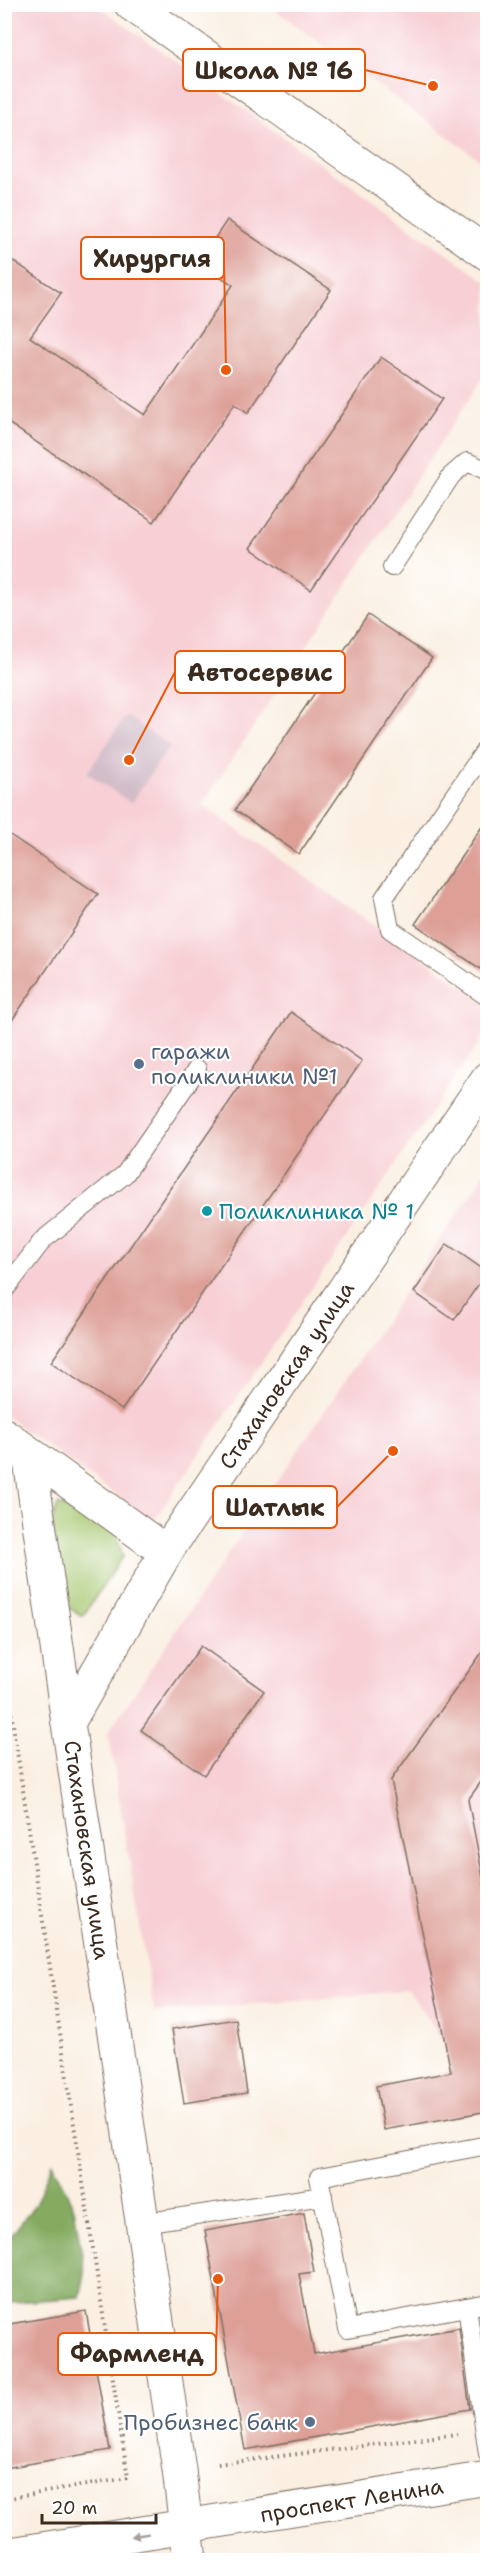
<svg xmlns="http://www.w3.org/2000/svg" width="492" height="2565" font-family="'Shantell Sans',sans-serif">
	<rect width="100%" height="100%" fill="#fff"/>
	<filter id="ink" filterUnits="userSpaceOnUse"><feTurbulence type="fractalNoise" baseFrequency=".0167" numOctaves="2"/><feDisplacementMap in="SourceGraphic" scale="12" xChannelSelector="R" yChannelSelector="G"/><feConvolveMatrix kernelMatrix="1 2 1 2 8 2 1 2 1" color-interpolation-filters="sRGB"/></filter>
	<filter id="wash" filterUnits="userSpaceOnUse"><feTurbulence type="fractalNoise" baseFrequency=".008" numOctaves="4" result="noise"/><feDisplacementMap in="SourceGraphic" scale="24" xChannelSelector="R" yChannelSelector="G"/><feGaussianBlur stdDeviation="1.35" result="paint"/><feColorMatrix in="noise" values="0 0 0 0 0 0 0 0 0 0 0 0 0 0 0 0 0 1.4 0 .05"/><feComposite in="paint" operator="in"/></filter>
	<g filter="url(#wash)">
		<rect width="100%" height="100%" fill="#faefe1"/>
		<g fill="#f7cfd4">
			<path d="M 273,4 L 487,5 L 487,165 L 271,7 Z"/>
			<path d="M 5,5 L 97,5 L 487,282 L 487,372 L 202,805 L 487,1003 L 487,1031 L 153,1522 L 5,1416 Z"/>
			<path d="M 487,1170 L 487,2041 L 445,2043 L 408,1991 L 154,2012 L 108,1732 Z"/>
		</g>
		<path fill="#d2bdc8" d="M 126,716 L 170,746 L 131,803 L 87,773 Z"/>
		<path fill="#a5c66e" stroke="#707846" stroke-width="1.5" d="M 58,1504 L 115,1533 L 123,1556 L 83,1616 L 61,1604 L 52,1521 Z"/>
		<path fill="#84ab61" stroke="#606a40" stroke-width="1.5" d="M 52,2163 L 74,2208 L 85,2274 L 80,2297 L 5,2303 L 5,2244 L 36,2203 Z"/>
		<g id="blocks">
			<g fill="#dd9f96">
				<path d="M 227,220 L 331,290 L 248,413 L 235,403 L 154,522 L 4,420 L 4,255 L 61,293 L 30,337 L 145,415 L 233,285 L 199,262 Z"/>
				<path d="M 381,357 L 442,399 L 311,590 L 250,548 Z"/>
				<path d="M 368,615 L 432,658 L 299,854 L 235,810 Z"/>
				<path d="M 488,818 L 488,974 L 415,924 Z"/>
				<path d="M 4,831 L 98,894 L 4,1032 Z"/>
				<path d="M 291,1012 L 362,1061 L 122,1410 L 51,1362 Z"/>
				<path d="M 447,1244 L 487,1272 L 454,1320 L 414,1292 Z"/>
				<path d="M 488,1644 L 488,1772 L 468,1800 L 488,1903 L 488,2111 L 384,2130 L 376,2086 L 451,2072 L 391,1780 Z"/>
				<path d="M 201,1646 L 264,1691 L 204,1775 L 141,1730 Z"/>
				<path d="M 236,2019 L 247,2093 L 184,2103 L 172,2029 Z"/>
				<path d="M 304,2213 L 314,2272 L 299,2274 L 314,2354 L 459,2328 L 470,2409 L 245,2450 L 205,2231 Z"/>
				<path d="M 86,2311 L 110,2450 L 4,2468 L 4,2325 Z"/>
				<path d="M 488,2323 L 488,2371 L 481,2324 Z"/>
			</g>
		</g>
	</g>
	<g filter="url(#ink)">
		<use href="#blocks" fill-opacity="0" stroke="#7e6f62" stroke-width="1.5"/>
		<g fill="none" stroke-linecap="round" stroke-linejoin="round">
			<g stroke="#7e6f62" stroke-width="20">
				<g id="service">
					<path d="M 392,567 L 451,476 L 467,462 L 488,471"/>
					<path d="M 488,746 L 384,898 L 390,929 L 488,997"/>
					<path d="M 4,1291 L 43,1240 L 125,1174 L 197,1069"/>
					<path d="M 488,2145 L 319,2177 L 348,2329 L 488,2303"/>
					<path d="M 142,2223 L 323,2196"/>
					<path d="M 467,2307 L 488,2454"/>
				</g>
			</g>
			<g stroke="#7e6f62" stroke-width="35">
				<g id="minor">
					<path d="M 131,4 L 488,254"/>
					<path d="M 4,1435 L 166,1552"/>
					<path d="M 29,1454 L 68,1723"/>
					<path id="s1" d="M 190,2560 L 179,2470 L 68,1723 L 166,1552 L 488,1078"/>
				</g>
			</g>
			<g stroke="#7e6f62" stroke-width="35">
				<g id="tertiary">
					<path id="s2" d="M 4,2555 L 488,2478"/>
				</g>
			</g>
			<g stroke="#7e6f62" stroke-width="4" stroke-dasharray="1.5 4.5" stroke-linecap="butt">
				<path d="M 4,1666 L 128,2478 L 4,2499"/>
				<path d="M 218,2464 L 457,2434"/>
			</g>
			<use href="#service" stroke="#fff" stroke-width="18"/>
			<use href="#minor" stroke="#fff" stroke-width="33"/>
			<use href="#tertiary" stroke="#fff" stroke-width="33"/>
		</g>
		<defs><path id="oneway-solid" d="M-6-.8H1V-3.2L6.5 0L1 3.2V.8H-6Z" transform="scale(1.5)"/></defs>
		<use fill="#a79f9a" href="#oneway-solid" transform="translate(140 2535) rotate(171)"/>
	</g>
	<g fill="#5c6f8a" stroke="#fff" stroke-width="2">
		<circle cx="139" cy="1064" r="6"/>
		<circle cx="310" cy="2422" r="6"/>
	</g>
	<circle fill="#0f9aa8" stroke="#fff" stroke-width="2" cx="207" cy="1211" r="6"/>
	<g text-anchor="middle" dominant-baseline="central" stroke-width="4.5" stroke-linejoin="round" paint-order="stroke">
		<g font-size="22" fill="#4e5e75" stroke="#fff" text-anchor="start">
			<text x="151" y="1051">гаражи<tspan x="151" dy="25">поликлиники №1</tspan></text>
			<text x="298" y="2422" text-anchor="end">Пробизнес банк</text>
		</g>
		<g font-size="22" fill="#0d838f" stroke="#fff" text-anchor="start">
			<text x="219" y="1211">Поликлиника № 1</text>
		</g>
		<g font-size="22" fill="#3b2a1e" stroke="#fff">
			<text stroke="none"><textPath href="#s1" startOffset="1257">Стахановская улица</textPath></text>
			<text transform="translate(87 1850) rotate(82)">Стахановская улица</text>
			<text stroke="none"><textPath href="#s2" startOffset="352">проспект Ленина</textPath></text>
		</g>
	</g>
	<path fill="none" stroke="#e8590c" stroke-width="2" d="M433 86L365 70M226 370L224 258M129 760L175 672M393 1451L337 1507M218 2279L216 2354"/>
	<g fill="#e8590c" stroke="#fff" stroke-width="2">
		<circle cx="433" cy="86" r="6"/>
		<circle cx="226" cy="370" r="6"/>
		<circle cx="129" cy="760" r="6"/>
		<circle cx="393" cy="1451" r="6"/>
		<circle cx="218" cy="2279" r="6"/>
	</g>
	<g fill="#fff" stroke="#e8590c" stroke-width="2">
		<rect x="183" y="49" width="182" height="42" rx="6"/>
		<rect x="81" y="237" width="143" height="42" rx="6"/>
		<rect x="175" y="651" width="170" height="42" rx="6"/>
		<rect x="213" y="1486" width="124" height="42" rx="6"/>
		<rect x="58" y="2333" width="158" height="42" rx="6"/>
	</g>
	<g font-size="24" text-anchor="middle" font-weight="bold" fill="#3b2a1e">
		<text x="274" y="79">Школа № 16</text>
		<text x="152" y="267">Хирургия</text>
		<text x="260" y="681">Автосервис</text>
		<text x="275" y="1516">Шатлык</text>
		<text x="137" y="2362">Фармленд</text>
	</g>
	<rect width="492" height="2565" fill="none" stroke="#fff" stroke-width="24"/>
	<path d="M42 2514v9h114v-9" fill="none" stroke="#3b2a1e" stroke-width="3"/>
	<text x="51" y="2514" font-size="18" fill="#3b2a1e" stroke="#ffffff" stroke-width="4.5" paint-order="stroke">20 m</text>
</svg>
